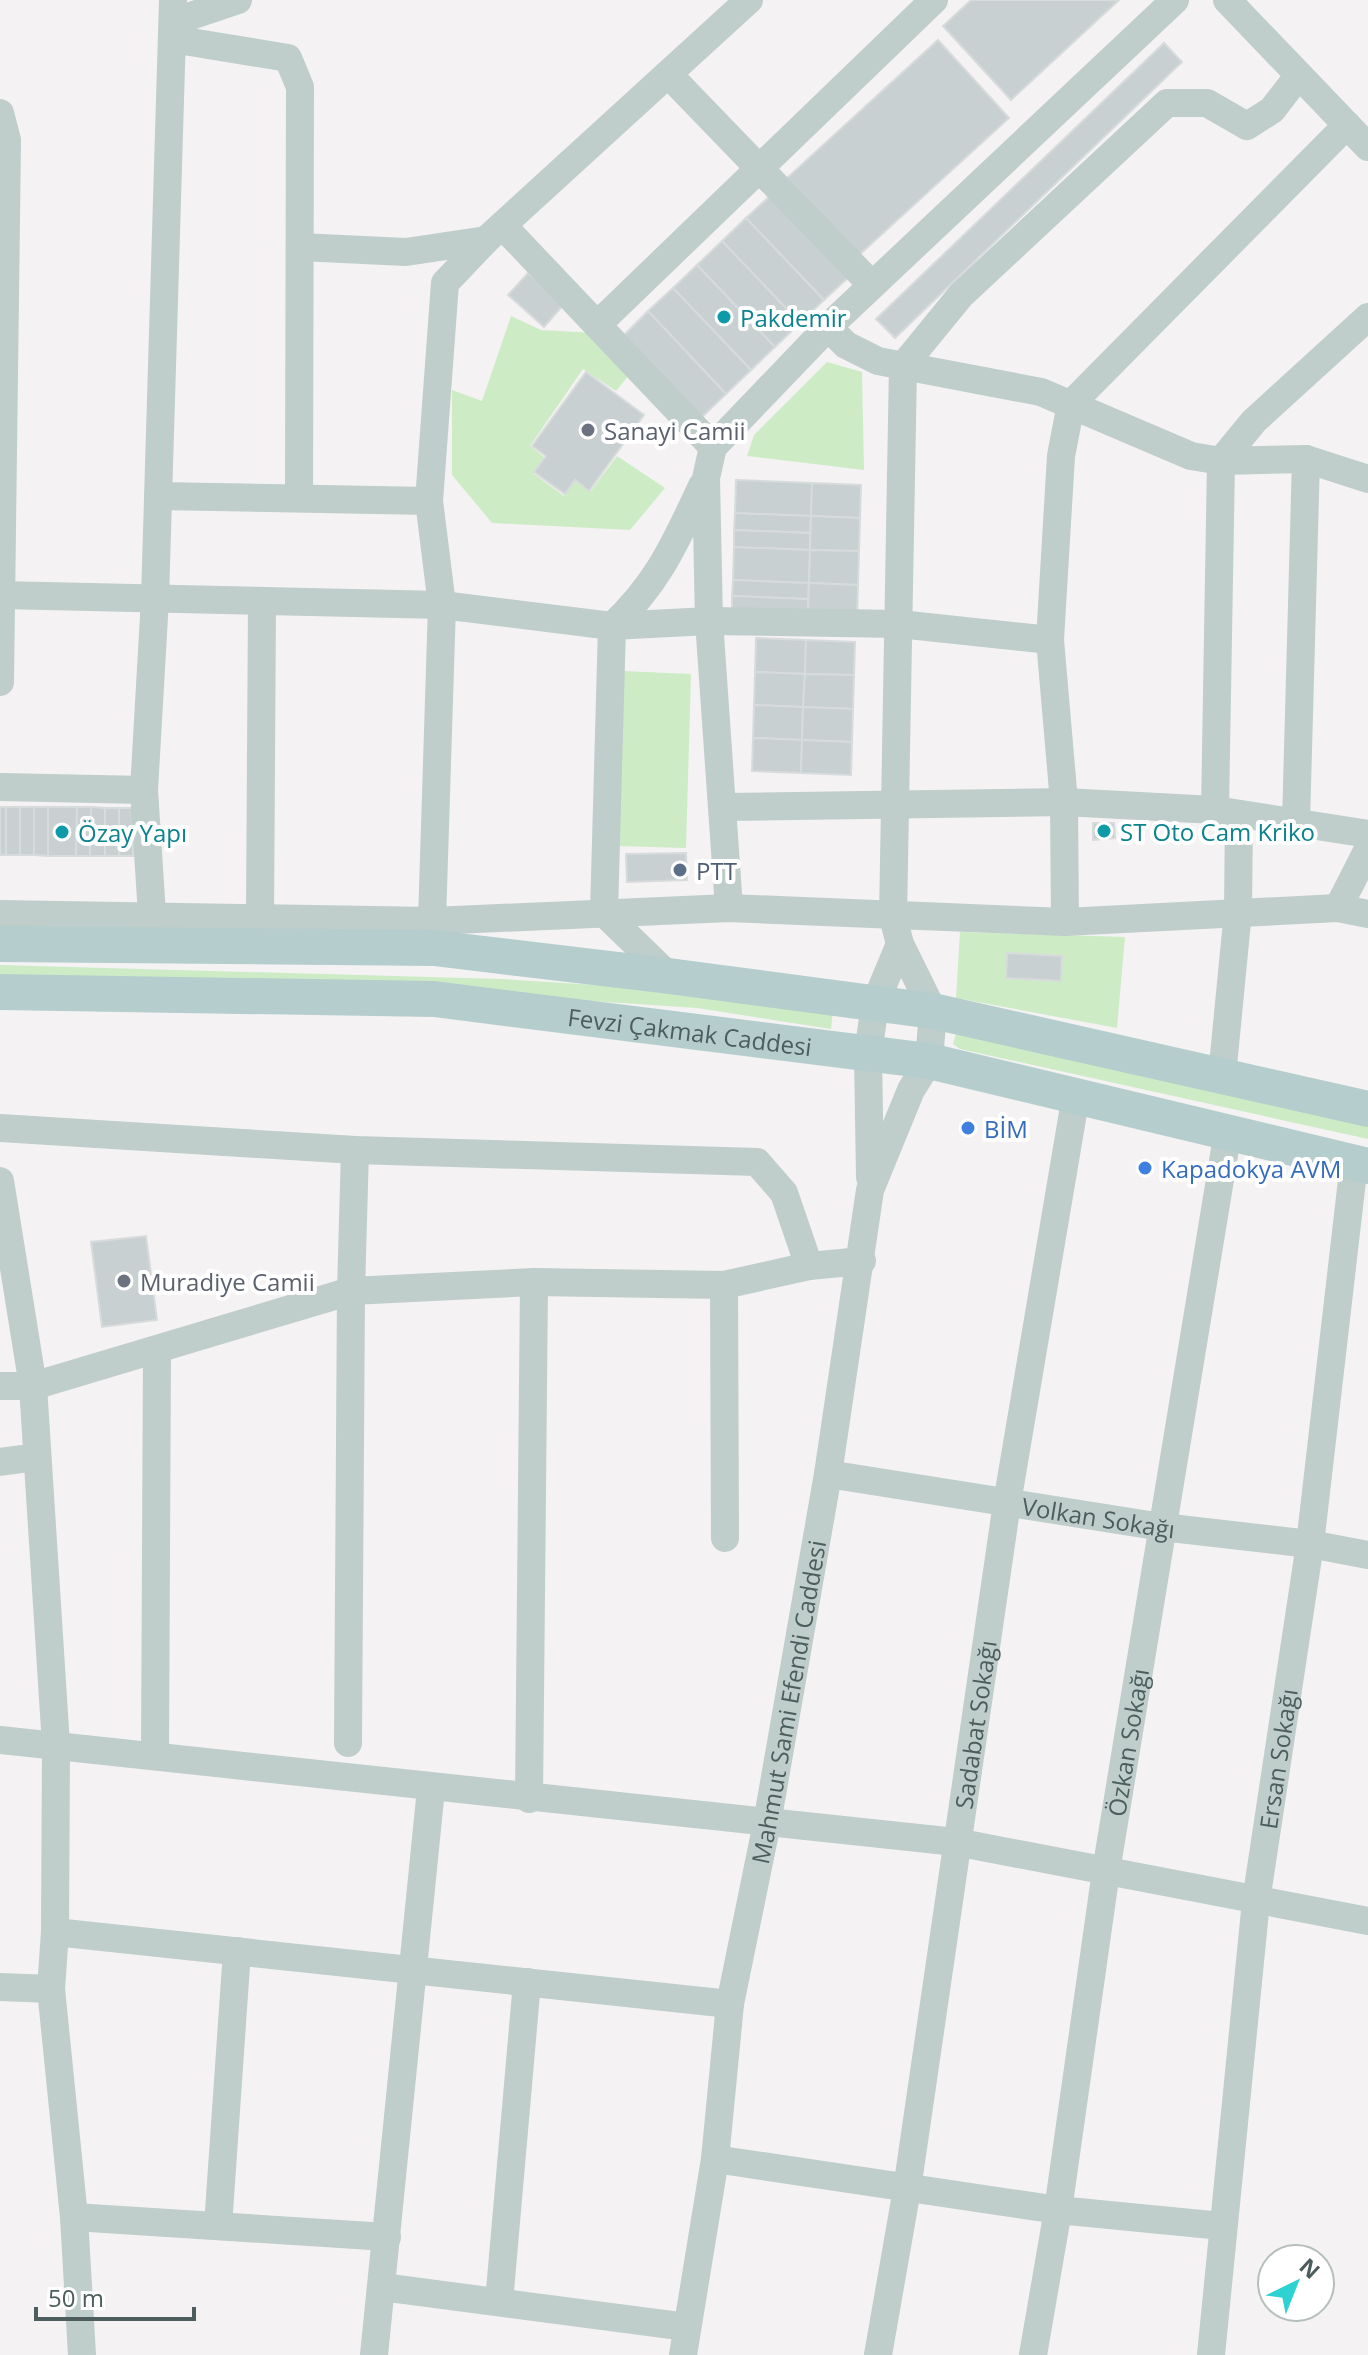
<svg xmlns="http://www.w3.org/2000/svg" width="1368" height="2355" font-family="'Open Sans',sans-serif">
	<rect width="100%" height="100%" fill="#f4f2f3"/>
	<g fill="#cdecc6">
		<path d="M 511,316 L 541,330 L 596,333 L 633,370 L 616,391 L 583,369 L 530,446 L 544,457 L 533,473 L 564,496 L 575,481 L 590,492 L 617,456 L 665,488 L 630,530 L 492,523 L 452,475 L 452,390 L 482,401 Z"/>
		<path d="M 827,362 L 862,372 L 864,470 L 747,456 L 754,435 Z"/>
		<path d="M 623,671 L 691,674 L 686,848 L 618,846 Z"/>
		<path d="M 960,932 L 1125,937 L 1117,1028 L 956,998 Z"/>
		<path d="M 0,965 L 501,979 L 597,985 L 833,1010 L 831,1029 L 697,1008 L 591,1001 L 0,983 Z"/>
		<path d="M 956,1033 L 1368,1122 L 1368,1139 L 960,1049 L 953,1044 Z"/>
	</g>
	<g fill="#c9d0d1" stroke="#d7dbdc" stroke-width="2">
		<path d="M 971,0 L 1119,0 L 1011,100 L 943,26 Z"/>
		<path d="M 938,40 L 1009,118 L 858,256 L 787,178 Z"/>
		<path d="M 1164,43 L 1182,62 L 895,338 L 876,319 Z"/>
		<path d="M 771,195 L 849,277 L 824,300 L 746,218 Z"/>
		<path d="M 746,218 L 824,300 L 800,323 L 722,241 Z"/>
		<path d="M 722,241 L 800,323 L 775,347 L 697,265 Z"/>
		<path d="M 697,265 L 775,347 L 751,370 L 673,288 Z"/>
		<path d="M 528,273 L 564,304 L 544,327 L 508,295 Z"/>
		<path d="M 673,288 L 751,370 L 726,394 L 648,311 Z"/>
		<path d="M 648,311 L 726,394 L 702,417 L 624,335 Z"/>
		<path d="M 586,372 L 644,415 L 589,491 L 575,480 L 565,494 L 534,472 L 546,456 L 532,446 Z"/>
		<path d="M 736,480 L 812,483 L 811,516 L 735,513 Z"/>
		<path d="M 812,483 L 861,485 L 860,518 L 811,516 Z"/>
		<path d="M 735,513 L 811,516 L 810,533 L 734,530 Z"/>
		<path d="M 811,516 L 860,518 L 859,551 L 810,550 Z"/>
		<path d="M 734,530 L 810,533 L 810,550 L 734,547 Z"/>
		<path d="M 734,547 L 810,550 L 809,583 L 733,580 Z"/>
		<path d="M 810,550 L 859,551 L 858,585 L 809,583 Z"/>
		<path d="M 733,580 L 809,583 L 808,599 L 732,596 Z"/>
		<path d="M 809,583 L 858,585 L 857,618 L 808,616 Z"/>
		<path d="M 732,596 L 808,599 L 808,616 L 732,613 Z"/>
		<path d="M 756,638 L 806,640 L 805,674 L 755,672 Z"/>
		<path d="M 806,640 L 855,642 L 854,675 L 805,674 Z"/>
		<path d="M 755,672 L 805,674 L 803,707 L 754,705 Z"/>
		<path d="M 805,674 L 854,675 L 853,709 L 803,707 Z"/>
		<path d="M 754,705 L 803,707 L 802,740 L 753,738 Z"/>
		<path d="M 803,707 L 853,709 L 852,742 L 802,740 Z"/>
		<path d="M 753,738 L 802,740 L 801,773 L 752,771 Z"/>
		<path d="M 802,740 L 852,742 L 851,775 L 801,773 Z"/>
		<rect x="0" y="807" width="6" height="48"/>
		<rect x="6" y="807" width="14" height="48"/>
		<rect x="20" y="807" width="14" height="48"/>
		<path d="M 34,807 L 48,807 L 48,856 L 34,855 Z"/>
		<path d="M 48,807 L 77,807 L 76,856 L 48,856 Z"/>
		<path d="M 77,807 L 91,807 L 90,856 L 76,856 Z"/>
		<path d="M 91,807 L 105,808 L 105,856 L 90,856 Z"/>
		<rect x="105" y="808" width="14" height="48"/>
		<rect x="119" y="808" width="14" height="48"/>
		<path d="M 1093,823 L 1114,823 L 1115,838 L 1093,840 Z"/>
		<path d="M 686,853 L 687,880 L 627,882 L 626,854 Z"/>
		<path d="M 1007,953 L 1062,956 L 1061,981 L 1006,978 Z"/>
		<path d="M 146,1236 L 157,1320 L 102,1327 L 91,1242 Z"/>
	</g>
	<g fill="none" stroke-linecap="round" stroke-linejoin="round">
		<g stroke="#bfcdcb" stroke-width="28">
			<path d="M 1227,0 L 1368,147"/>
			<path d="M 173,22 L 238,0"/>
			<path d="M 172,39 L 288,58 L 300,87 L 299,497"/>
			<path d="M 668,74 L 872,285"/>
			<path d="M 0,113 L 7,140 L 0,682"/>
			<path d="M 503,226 L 713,447"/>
			<path d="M 300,247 L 406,252 L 486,240"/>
			<path d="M 597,325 L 934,0"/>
			<path d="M 828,327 L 846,345 L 878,361 L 1041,392 L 1191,456 L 1221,461 L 1306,459 L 1368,479"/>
			<path d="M 158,496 L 429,501"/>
			<path d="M 0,595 L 442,605 L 612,626 L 709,621 L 899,624 L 1050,640"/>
			<path d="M 0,787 L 144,790"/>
			<path d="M 723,807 L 1064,802 L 1215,810 L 1368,834"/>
			<path d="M 1215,810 L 1221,461 L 1254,421 L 1368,317"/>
			<path d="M 1296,823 L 1306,459"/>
			<path d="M 729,908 L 709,621 L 706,478 L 713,447 L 828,327 L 1175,0"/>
			<path d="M 1338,908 L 1368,849"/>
			<path d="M 0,914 L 432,921 L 729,908 L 1065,922 L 1338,908 L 1368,914"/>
			<path d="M 152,915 L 144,790 L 155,599 L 173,0"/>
			<path d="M 260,917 L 262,601"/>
			<path d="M 432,921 L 442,605 L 429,501 L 445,283 L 486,240 L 749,0"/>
			<path d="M 1065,922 L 1064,802 L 1050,640 L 1061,456 L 1071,404 L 1347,125"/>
			<path d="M 669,976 L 604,913 L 612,626 C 658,584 676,541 702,486"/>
			<path d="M 1222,1076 L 1238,911 L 1239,814"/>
			<path d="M 0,1128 L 355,1150 L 757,1162 L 784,1193 L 809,1266"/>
			<path d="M 870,1177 L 868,1054 L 875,1004 L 900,944"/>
			<path d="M 0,1181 L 33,1386 L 56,1745 L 55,1932 L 51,1989 L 74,2217 L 82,2355"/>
			<path d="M 724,1285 L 725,1538"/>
			<path d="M 0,1386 L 33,1386 L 351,1291 L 534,1282 L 724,1285 L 809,1266 L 862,1261"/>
			<path d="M 0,1462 L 37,1457"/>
			<path id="s1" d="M 828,1474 L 1162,1527 L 1310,1544 L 1368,1555"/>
			<path d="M 0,1740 L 956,1842 L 1368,1921"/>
			<path d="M 348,1743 L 351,1291 L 355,1150"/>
			<path d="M 155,1754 L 157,1350"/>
			<path d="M 529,1799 L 534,1282"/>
			<path d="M 55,1932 L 730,2004"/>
			<path d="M 0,1987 L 51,1989"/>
			<path d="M 715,2159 L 1058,2210 L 1222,2226"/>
			<path d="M 74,2217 L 387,2237"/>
			<path d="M 218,2226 L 237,1951"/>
			<path d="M 382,2287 L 687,2327"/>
			<path d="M 499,2302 L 527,1982"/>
			<path d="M 374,2355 L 431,1789"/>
			<path id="s2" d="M 683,2355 L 715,2159 L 730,2004 L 767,1823 L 828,1474 L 870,1190 L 911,1090 L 929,1061 L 933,1011 L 900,944 L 893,917 L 903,366 L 961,295 L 1167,103 L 1207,103 L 1247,126 L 1272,110 L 1299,75"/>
			<path id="s3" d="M 878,2355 L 907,2189 L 1007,1503 L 1076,1095"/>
			<path id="s4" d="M 1033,2355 L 1058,2210 L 1106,1871 L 1228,1131"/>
			<path id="s5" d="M 1211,2355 L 1256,1901 L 1310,1544 L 1354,1163"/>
		</g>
		<g stroke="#b5cdcc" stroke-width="36">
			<path d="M 0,944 L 434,948 L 669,976 L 933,1011 L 1368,1109"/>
			<path id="s6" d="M 0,992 L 434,999 L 929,1061 L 1368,1166"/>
		</g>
	</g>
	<g fill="#0f9aa8" stroke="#fff" stroke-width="3">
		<circle cx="724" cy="317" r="8"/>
		<circle cx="1104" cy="831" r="8"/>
		<circle cx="62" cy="832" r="8"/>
	</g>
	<g fill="#6b7280" stroke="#fff" stroke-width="3">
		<circle cx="588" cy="430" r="8"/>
		<circle cx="124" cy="1281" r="8"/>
	</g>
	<circle fill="#5c6f8a" stroke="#fff" stroke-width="3" cx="680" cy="870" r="8"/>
	<g fill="#3f7fe0" stroke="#fff" stroke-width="3">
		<circle cx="968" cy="1128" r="8"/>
		<circle cx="1145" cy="1168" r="8"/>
	</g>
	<g text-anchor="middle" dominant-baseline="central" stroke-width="8" stroke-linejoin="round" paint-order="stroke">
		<g font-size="24" fill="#0d838f" stroke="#fff" text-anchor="start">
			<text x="740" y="317">Pakdemir</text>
			<text x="1120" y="831">ST Oto Cam Kriko</text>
			<text x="78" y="832">Özay Yapı</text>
		</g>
		<g font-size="24" fill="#5b616d" stroke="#fff" text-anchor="start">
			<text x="604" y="430">Sanayi Camii</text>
			<text x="140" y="1281">Muradiye Camii</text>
		</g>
		<g font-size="24" fill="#4e5e75" stroke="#fff" text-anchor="start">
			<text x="696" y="870">PTT</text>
		</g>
		<g font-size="24" fill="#4b5d5c" stroke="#fff">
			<text stroke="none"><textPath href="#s6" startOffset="692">Fevzi Çakmak Caddesi</textPath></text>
			<text stroke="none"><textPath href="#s1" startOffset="274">Volkan Sokağı</textPath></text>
			<text stroke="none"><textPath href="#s2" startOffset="662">Mahmut Sami Efendi Caddesi</textPath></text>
			<text stroke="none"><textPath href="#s3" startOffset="638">Sadabat Sokağı</textPath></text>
			<text stroke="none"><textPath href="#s4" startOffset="620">Özkan Sokağı</textPath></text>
			<text stroke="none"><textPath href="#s5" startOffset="600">Ersan Sokağı</textPath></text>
		</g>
		<g font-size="24" fill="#366cbe" stroke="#fff" text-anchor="start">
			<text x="984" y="1128">BİM</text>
			<text x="1161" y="1168">Kapadokya AVM</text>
		</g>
	</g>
	<g transform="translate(1296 2283) rotate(43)"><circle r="38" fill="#ffffff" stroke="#b7bebe" stroke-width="2"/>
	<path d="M0-6L14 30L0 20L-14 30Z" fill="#2ed2d2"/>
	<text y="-12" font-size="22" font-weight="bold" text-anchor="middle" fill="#4b5d5c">N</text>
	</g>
	<path d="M36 2307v12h158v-12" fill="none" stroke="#4b5d5c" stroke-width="4"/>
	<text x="48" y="2307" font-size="24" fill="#4b5d5c" stroke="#ffffff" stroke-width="6" paint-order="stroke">50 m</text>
</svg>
